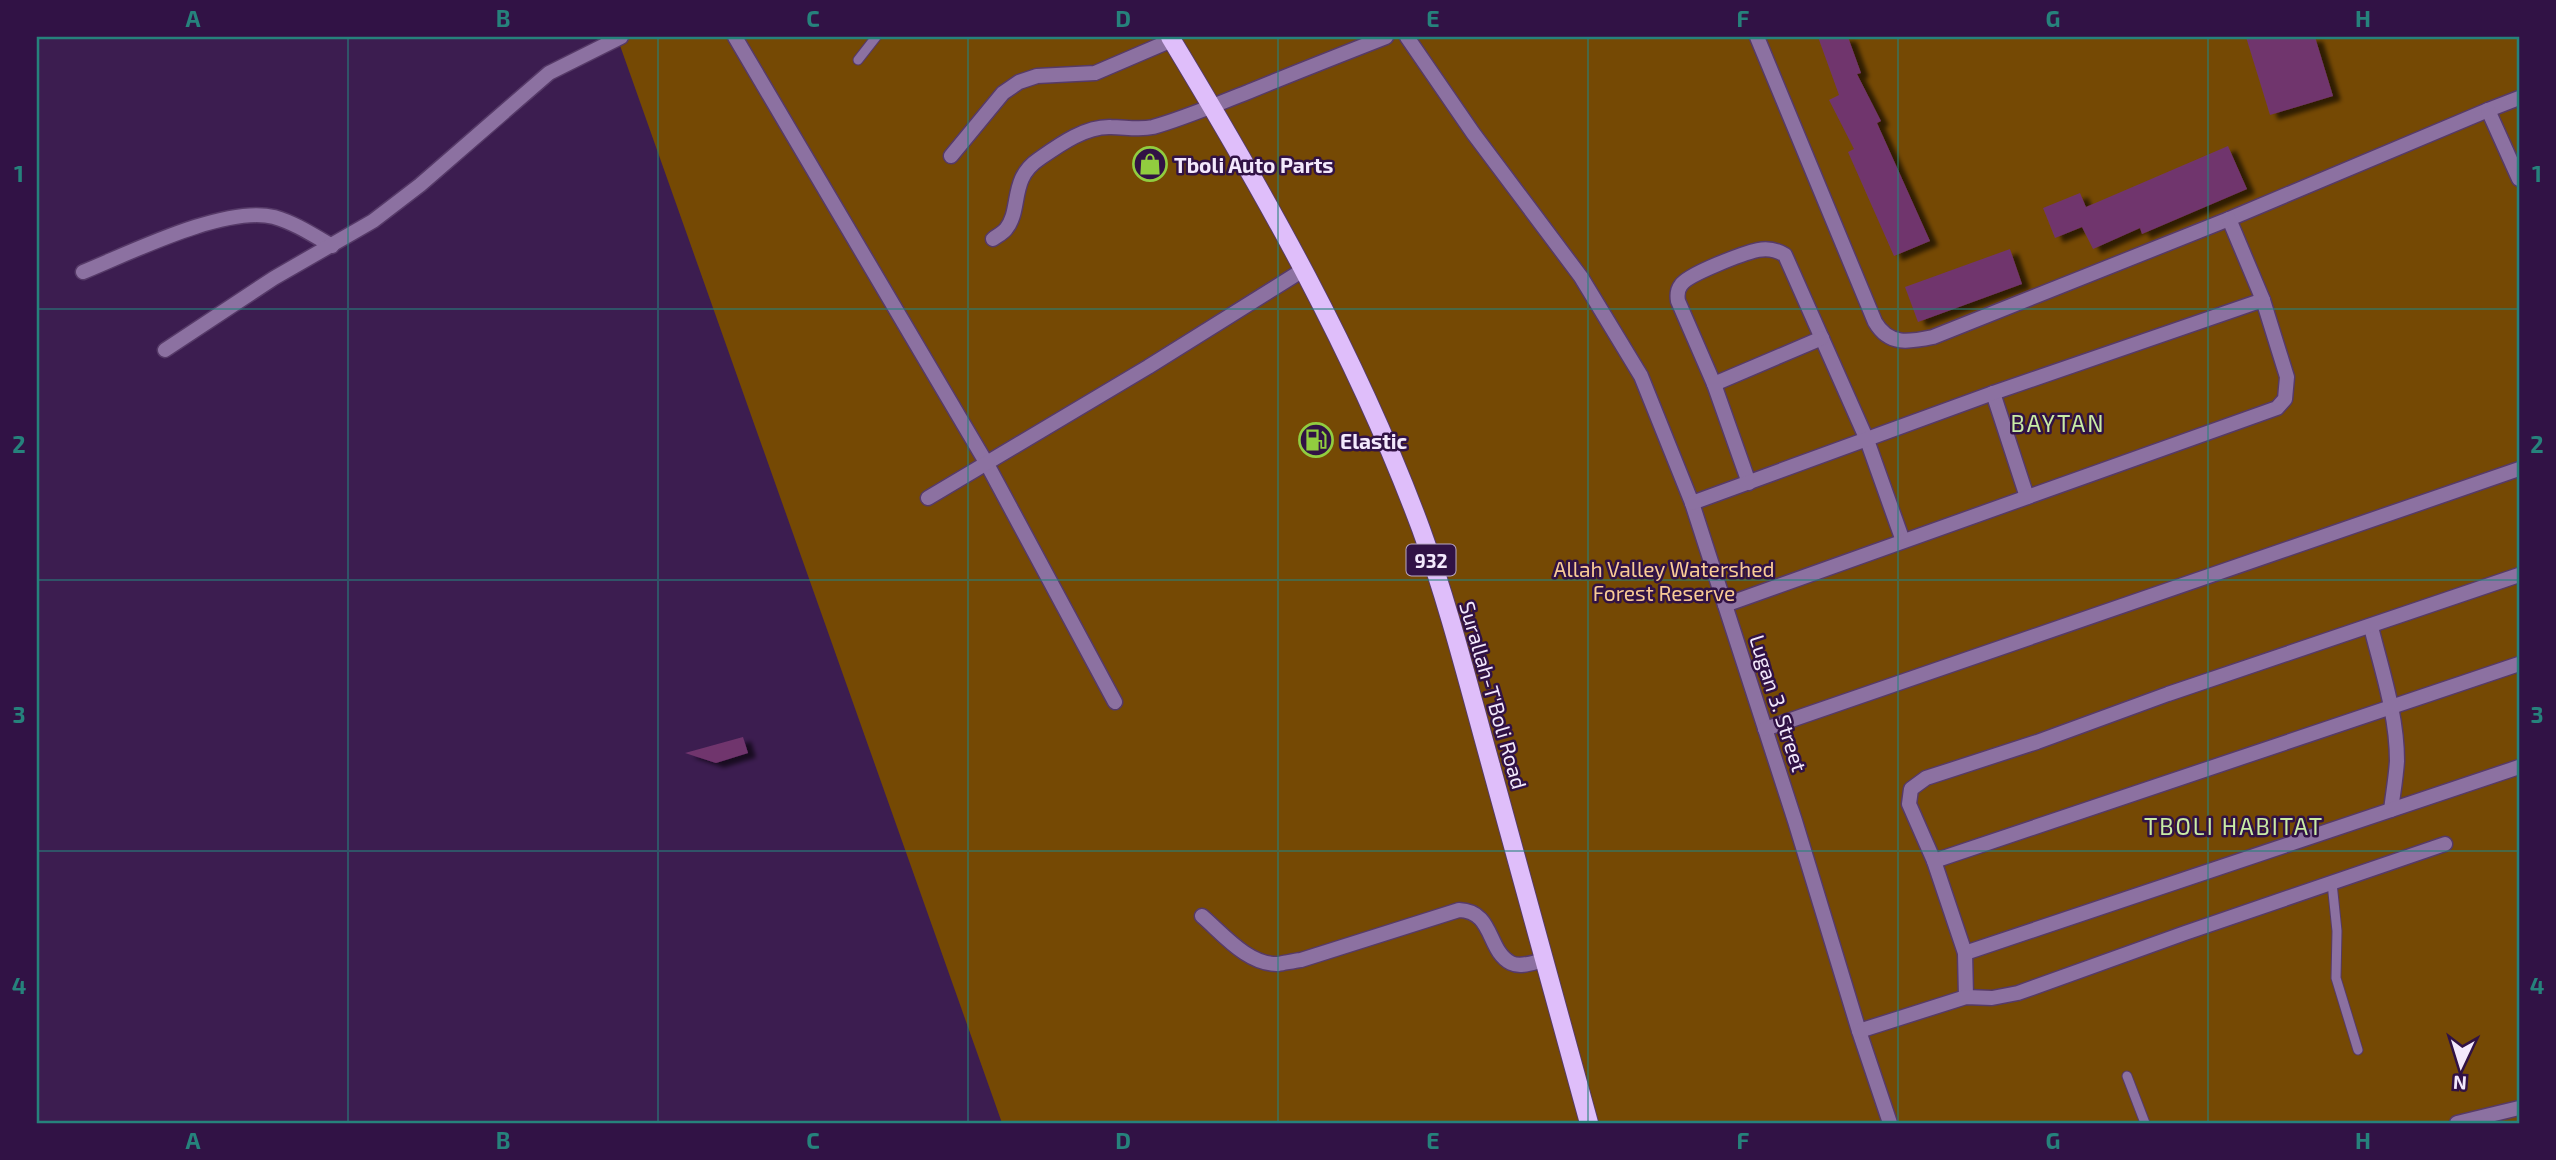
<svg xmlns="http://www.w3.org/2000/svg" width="2556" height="1160" font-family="'Exo 2',sans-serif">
	<defs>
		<filter id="shadow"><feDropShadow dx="8" dy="4.5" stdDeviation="2" flood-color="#0009"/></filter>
	</defs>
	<rect width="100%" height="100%" fill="#3c1d50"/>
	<path fill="#754904" d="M 617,37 L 2519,37 L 2519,1123 L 1002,1123 Z"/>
	<g fill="#70356d" filter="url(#shadow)">
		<path d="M 1818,37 L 1848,37 L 1861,73 L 1857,74 L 1881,121 L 1877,123 L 1930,241 L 1894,256 L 1848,152 L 1854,149 L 1829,100 L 1839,95 Z"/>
		<path d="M 2246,37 L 2315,37 L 2333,96 L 2270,115 Z"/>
		<path d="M 2228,146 L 2247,189 L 2142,234 L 2140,228 L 2093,249 L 2082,227 L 2055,238 L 2043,208 L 2080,193 L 2086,207 Z"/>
		<path d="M 2010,249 L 2022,284 L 1918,322 L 1905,287 Z"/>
		<path d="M 743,737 L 748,753 L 716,763 L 685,753 Z"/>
	</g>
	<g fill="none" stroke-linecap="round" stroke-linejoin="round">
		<g stroke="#563a68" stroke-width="11">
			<g id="lane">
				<path d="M 858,60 L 876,37"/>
				<path d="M 2332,883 L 2337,931 L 2336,978 L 2358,1050"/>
				<path d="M 2127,1076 L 2145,1123"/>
			</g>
		</g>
		<g stroke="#563a68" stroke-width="17">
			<g id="street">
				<path d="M 735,37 L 987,464 L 1115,702"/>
				<path d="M 1407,37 L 1473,133 L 1581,277 L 1641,376 L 1692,503 L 1795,821 L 1859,1031 L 1890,1123"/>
				<path d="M 1757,37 L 1875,322 C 1889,346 1909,342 1933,337 L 2229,219 L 2488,110 L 2519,98"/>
				<path d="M 2488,110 L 2519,179"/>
				<path d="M 951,156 L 1003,93 L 1019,82 L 1037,76 L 1095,73 L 1172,40"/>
				<path d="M 993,239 C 997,236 1003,233 1006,229 C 1022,209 1009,179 1039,159 C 1059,145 1085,126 1111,127 C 1125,127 1139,130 1153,127 C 1185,118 1217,104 1248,92 C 1294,73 1340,55 1386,37"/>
				<path d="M 83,272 C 130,253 225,205 274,217 C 295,223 313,235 332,246"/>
				<path d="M 165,350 L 274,278 L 373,221 L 420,185 L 549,73 L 621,37"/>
				<path d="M 1714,384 L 1678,301 C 1677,295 1677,290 1681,285 C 1688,274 1744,253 1758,250 C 1768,248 1777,250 1785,255 L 1867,440 L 1903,541"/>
				<path d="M 1993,393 L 2027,497"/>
				<path d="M 1749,483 L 1714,384 L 1822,338"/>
				<path d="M 928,498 L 1148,367 L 1303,270"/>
				<path d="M 1692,503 L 1993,393 L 2263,300"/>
				<path d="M 1725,605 L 2277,408 L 2285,399 L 2287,377 L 2263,300 L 2229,219"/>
				<path d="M 2371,627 C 2382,671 2397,715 2397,761 C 2396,777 2393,794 2391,810"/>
				<path d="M 1765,729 L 2519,469"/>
				<path d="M 1934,861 L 2519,664"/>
				<path d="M 1202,916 C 1223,934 1248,965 1278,964 C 1285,963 1293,961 1301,960 L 1459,910 C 1494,911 1487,951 1511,963 C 1521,968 1534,962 1544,960"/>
				<path d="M 1965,953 L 2519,767"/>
				<path d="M 1966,997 L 1965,953 L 1934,861 L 1909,804 L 1911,789 L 1926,778 L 2037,742 L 2168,694 L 2519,575"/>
				<path d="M 1859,1031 L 1966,997 L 1992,998 L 2018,993 L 2185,933 L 2445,844"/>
				<path d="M 2457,1123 L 2519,1108"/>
			</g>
		</g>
		<g stroke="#563a68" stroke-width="20">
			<path id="primary" d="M 1170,37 C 1265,194 1357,356 1421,529 C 1449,606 1469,687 1491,766 C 1524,885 1557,1004 1589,1123"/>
		</g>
		<use href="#lane" stroke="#8c71a1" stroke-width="9"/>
		<use href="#street" stroke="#8c71a1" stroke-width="14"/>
		<use href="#primary" stroke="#dfbefa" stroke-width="18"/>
	</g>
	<path fill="none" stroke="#26827c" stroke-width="2" stroke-opacity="0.55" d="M 348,37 L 348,1123M 658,37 L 658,1123M 968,37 L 968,1123M 1278,37 L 1278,1123M 1588,37 L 1588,1123M 1898,37 L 1898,1123M 2208,37 L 2208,1123M 37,309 L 2519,309M 37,580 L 2519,580M 37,851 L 2519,851"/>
	<defs>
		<g id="shop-ring" transform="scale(1.75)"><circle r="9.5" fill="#311245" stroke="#91cd3f" stroke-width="1.5"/><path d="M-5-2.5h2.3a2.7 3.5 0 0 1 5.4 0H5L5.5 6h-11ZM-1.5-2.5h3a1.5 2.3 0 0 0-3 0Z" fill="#91cd3f"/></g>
		<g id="fuel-ring" transform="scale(1.75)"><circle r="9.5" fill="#311245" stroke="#91cd3f" stroke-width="1.5"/><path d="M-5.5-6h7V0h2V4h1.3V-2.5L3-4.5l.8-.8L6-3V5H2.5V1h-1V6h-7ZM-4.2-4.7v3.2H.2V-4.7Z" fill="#91cd3f"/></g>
	</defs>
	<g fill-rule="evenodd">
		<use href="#shop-ring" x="1150" y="164"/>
		<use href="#fuel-ring" x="1316" y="440"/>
	</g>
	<g text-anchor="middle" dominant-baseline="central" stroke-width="5" stroke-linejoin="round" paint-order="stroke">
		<rect fill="#311245" stroke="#b9a8c5" stroke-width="2" x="1406.5" y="544.5" width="49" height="31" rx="5"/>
		<g font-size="19" font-weight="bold" fill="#f3e9fc">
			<text x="1431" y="560">932</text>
		</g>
		<g font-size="21" font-weight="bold" fill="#f3e9fc" stroke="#311245" text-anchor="start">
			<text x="1174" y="164">Tboli Auto Parts</text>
			<text x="1340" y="440">Elastic</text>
		</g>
		<g font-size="21" fill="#f9cb96" stroke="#311245">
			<text x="1664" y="568">Allah Valley Watershed<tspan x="1664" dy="24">Forest Reserve</tspan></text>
		</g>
		<g font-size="21" fill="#f3e9fc" stroke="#311245">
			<text transform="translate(1494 695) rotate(74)">Surallah-T'Boli Road</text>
			<text transform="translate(1779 703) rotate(72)">Lugan 3. Street</text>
		</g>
		<g font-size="23" letter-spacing="2" fill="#c9eca5" stroke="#311245">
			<text x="2058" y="423">BAYTAN</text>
			<text x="2234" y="826">TBOLI HABITAT</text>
		</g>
	</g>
	<rect width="2556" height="1160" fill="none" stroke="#311245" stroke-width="77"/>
	<g transform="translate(2461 1066) rotate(184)" stroke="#311245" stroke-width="5" paint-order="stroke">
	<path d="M0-5L12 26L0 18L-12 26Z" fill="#f3e9fc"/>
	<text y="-10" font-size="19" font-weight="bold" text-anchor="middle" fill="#f3e9fc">N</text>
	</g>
	<rect x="38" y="38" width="2480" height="1084" fill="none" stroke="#26827c" stroke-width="2.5"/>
	<g font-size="23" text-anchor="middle" font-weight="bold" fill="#26827c">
		<text x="193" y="27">A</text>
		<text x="503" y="27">B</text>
		<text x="813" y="27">C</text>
		<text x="1123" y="27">D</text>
		<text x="1433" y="27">E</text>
		<text x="1743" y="27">F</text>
		<text x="2053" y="27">G</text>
		<text x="2363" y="27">H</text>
		<text x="19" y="182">1</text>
		<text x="2537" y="182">1</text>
		<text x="19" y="453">2</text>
		<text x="2537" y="453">2</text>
		<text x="19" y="723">3</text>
		<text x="2537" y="723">3</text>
		<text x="19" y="994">4</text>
		<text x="2537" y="994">4</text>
		<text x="193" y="1149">A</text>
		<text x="503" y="1149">B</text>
		<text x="813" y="1149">C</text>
		<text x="1123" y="1149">D</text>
		<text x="1433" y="1149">E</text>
		<text x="1743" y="1149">F</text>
		<text x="2053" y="1149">G</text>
		<text x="2363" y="1149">H</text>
	</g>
</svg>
